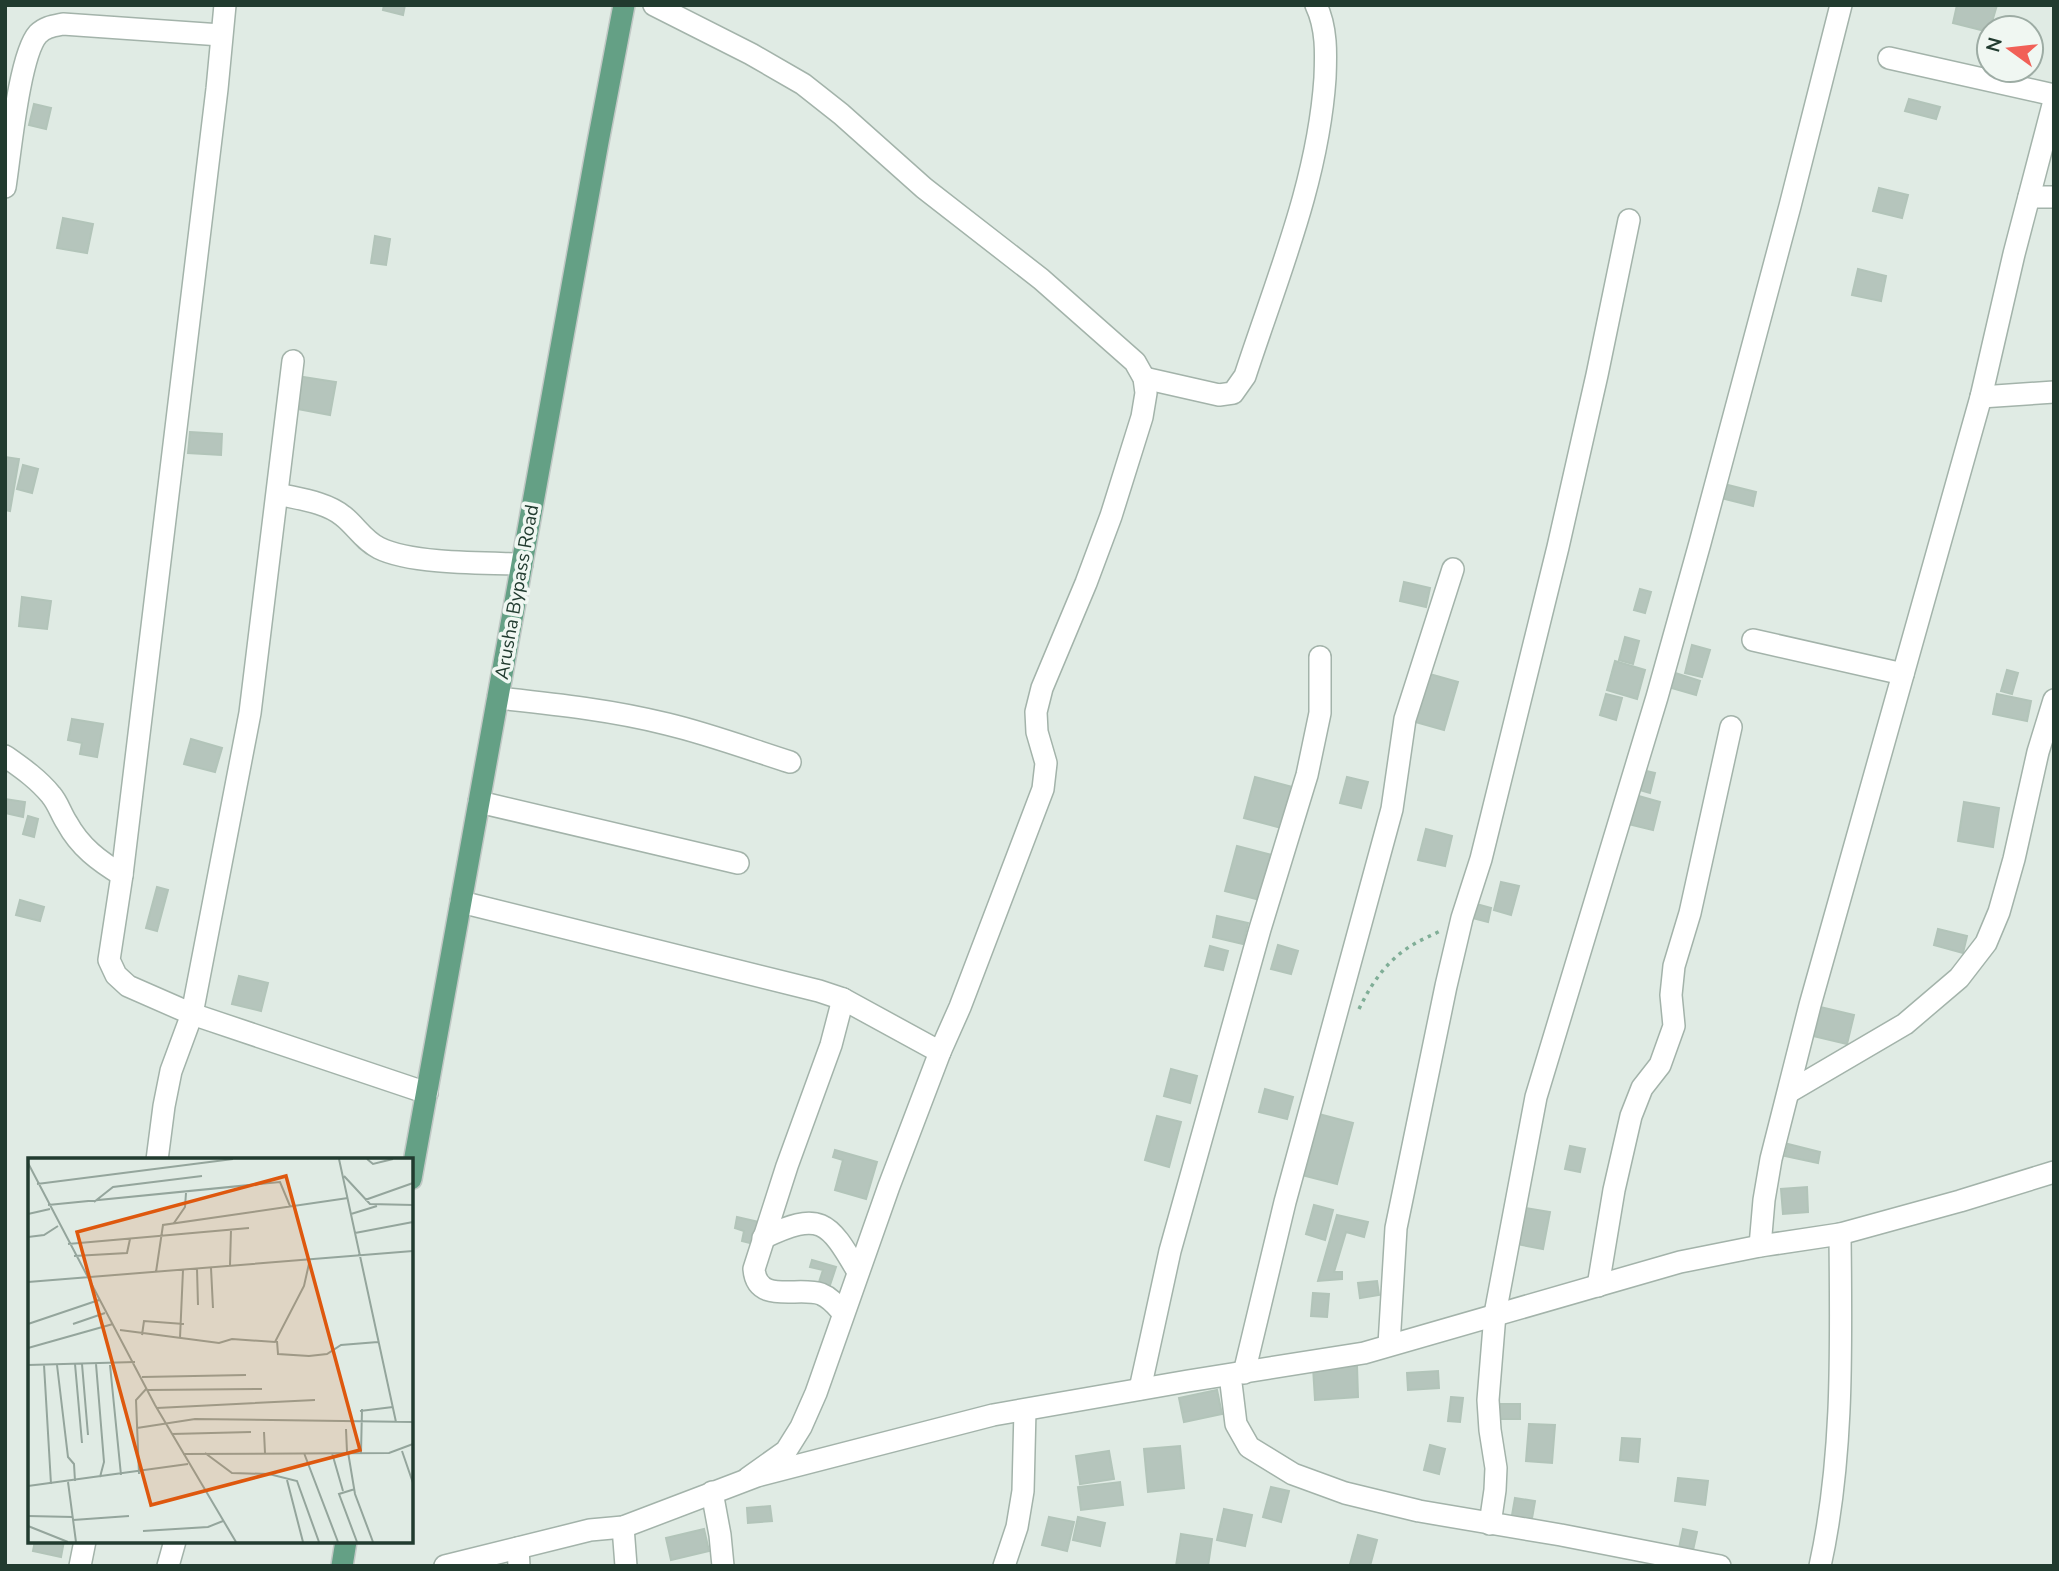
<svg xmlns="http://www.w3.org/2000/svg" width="2059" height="1571" font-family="'Nunito Sans',sans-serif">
	<rect width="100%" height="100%" fill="#e0ebe4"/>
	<g fill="#b5c5bc" stroke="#b2c4b9" stroke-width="2">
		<path d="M 384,5 L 405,5 L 403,15 L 383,10 Z"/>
		<path d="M 1957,5 L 1997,5 L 1989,32 L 1953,23 Z"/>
		<path d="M 1909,99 L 1940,107 L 1936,119 L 1905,111 Z"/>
		<path d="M 34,104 L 51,108 L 46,129 L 29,125 Z"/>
		<path d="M 1879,188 L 1908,195 L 1902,218 L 1873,211 Z"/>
		<path d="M 63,218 L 93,224 L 87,253 L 57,248 Z"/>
		<path d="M 375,236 L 390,239 L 386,265 L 371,263 Z"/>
		<path d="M 1858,269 L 1886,276 L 1881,301 L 1852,295 Z"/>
		<path d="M 297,376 L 336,382 L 330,415 L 292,408 Z"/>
		<path d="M 190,432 L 222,434 L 221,455 L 188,453 Z"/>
		<path d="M 5,457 L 19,459 L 10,511 L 5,510 Z"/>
		<path d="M 23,465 L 38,469 L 32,493 L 17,489 Z"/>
		<path d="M 1720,483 L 1756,492 L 1753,506 L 1717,497 Z"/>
		<path d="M 1404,582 L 1430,588 L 1426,607 L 1400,601 Z"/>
		<path d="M 1640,589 L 1651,592 L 1645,613 L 1634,610 Z"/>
		<path d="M 22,597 L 51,601 L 47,629 L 19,626 Z"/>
		<path d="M 1625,637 L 1639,641 L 1633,664 L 1619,660 Z"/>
		<path d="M 1692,645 L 1710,650 L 1702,677 L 1685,673 Z"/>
		<path d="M 1615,661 L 1645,670 L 1637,699 L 1607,690 Z"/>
		<path d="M 2007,670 L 2018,673 L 2012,694 L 2001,691 Z"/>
		<path d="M 1669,671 L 1700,681 L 1696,695 L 1665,686 Z"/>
		<path d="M 1426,673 L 1458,682 L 1444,730 L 1412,721 Z"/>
		<path d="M 1606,694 L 1622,698 L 1616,720 L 1600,715 Z"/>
		<path d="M 1997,694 L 2031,701 L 2027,721 L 1993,714 Z"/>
		<path d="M 72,719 L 103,724 L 97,757 L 80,754 L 82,743 L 68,740 Z"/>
		<path d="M 191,739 L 222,748 L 215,772 L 184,764 Z"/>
		<path d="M 1638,769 L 1655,773 L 1650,793 L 1633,788 Z"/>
		<path d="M 1255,777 L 1296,788 L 1285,829 L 1244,818 Z"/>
		<path d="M 1347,777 L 1368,782 L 1361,808 L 1340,803 Z"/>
		<path d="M 1628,793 L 1660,802 L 1653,830 L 1620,822 Z"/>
		<path d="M 5,799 L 25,802 L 23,817 L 5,813 Z"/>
		<path d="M 1964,802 L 1999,808 L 1993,847 L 1958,841 Z"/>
		<path d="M 28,816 L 38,819 L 34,837 L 23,834 Z"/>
		<path d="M 1426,829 L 1452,836 L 1445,866 L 1418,860 Z"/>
		<path d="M 1237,846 L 1272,855 L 1260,900 L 1225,891 Z"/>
		<path d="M 1501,882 L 1519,886 L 1511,915 L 1494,910 Z"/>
		<path d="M 157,887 L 168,890 L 157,931 L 146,928 Z"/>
		<path d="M 20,900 L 44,907 L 40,921 L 16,915 Z"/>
		<path d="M 1469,902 L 1491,908 L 1488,922 L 1465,916 Z"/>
		<path d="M 1217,916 L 1248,923 L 1243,944 L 1213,937 Z"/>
		<path d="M 1938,929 L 1967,936 L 1963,953 L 1934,945 Z"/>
		<path d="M 1278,945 L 1298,951 L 1291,974 L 1271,969 Z"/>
		<path d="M 1210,946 L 1228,951 L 1223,970 L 1205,966 Z"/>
		<path d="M 239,976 L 268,983 L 261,1011 L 232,1004 Z"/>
		<path d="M 1816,1006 L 1854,1015 L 1847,1044 L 1809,1035 Z"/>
		<path d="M 1171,1069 L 1197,1076 L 1190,1103 L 1164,1096 Z"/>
		<path d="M 1265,1089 L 1293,1097 L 1287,1119 L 1259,1112 Z"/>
		<path d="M 1315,1113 L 1353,1123 L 1337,1184 L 1298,1174 Z"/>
		<path d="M 1157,1116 L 1181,1122 L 1169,1167 L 1145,1160 Z"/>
		<path d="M 1788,1144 L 1820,1152 L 1818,1163 L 1785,1156 Z"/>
		<path d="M 1570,1146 L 1585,1149 L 1580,1172 L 1565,1169 Z"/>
		<path d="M 835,1150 L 877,1162 L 866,1199 L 835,1190 L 843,1160 L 833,1157 Z"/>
		<path d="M 1807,1187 L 1808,1212 L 1783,1214 L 1781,1189 Z"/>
		<path d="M 1314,1205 L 1333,1210 L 1325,1240 L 1306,1234 Z"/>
		<path d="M 1513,1206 L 1550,1212 L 1543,1249 L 1506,1242 Z"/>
		<path d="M 1337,1215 L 1368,1222 L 1364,1237 L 1346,1232 L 1334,1272 L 1342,1272 L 1342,1279 L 1318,1281 Z"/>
		<path d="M 737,1217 L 759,1222 L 756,1235 L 752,1234 L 750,1243 L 742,1241 L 744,1231 L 735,1228 Z"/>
		<path d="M 812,1260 L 836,1267 L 829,1288 L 818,1285 L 823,1270 L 810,1267 Z"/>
		<path d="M 1377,1281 L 1379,1295 L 1360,1298 L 1358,1283 Z"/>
		<path d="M 1313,1293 L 1329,1294 L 1327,1317 L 1311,1316 Z"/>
		<path d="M 1357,1365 L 1358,1397 L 1315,1400 L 1313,1367 Z"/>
		<path d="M 1438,1371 L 1439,1388 L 1408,1390 L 1407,1373 Z"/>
		<path d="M 1217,1390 L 1222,1414 L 1184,1422 L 1179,1398 Z"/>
		<path d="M 1451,1397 L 1463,1398 L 1460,1422 L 1448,1421 Z"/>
		<rect x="1487" y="1404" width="33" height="15"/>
		<path d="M 1529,1424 L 1555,1425 L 1552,1463 L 1526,1461 Z"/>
		<path d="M 1622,1438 L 1640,1439 L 1638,1462 L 1620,1460 Z"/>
		<path d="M 1430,1445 L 1445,1449 L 1439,1474 L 1424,1470 Z"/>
		<path d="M 1180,1446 L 1184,1488 L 1148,1492 L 1144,1449 Z"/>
		<path d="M 1109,1451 L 1114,1479 L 1080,1484 L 1076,1456 Z"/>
		<path d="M 1678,1478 L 1708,1481 L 1705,1505 L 1675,1501 Z"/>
		<path d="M 1120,1482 L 1123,1505 L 1081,1510 L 1078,1487 Z"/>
		<path d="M 1271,1487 L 1289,1491 L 1281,1522 L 1263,1517 Z"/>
		<path d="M 1515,1498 L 1535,1501 L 1531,1524 L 1511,1521 Z"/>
		<path d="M 770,1506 L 772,1521 L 748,1523 L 747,1508 Z"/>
		<path d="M 1224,1509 L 1252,1515 L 1245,1546 L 1217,1540 Z"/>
		<path d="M 1049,1517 L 1074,1522 L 1067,1551 L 1042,1545 Z"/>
		<path d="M 1078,1517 L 1105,1523 L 1100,1546 L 1073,1540 Z"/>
		<path d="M 704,1529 L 709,1551 L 671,1560 L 666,1538 Z"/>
		<path d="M 1683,1529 L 1697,1532 L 1692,1555 L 1678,1553 Z"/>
		<path d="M 1181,1534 L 1212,1539 L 1208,1566 L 1176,1566 Z"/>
		<path d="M 1358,1535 L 1377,1540 L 1370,1566 L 1350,1564 Z"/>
		<path d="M 35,1541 L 64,1541 L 61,1557 L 33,1551 Z"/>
	</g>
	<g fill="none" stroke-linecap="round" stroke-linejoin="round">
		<g stroke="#a3b3aa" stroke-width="24">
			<g id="minor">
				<path d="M 225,5 L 217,89 L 122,875 L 109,960 L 116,975 L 128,986 L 192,1014 L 427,1093"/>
				<path d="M 654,5 L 751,54 L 803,84 L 841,114 L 924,188 L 1041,279 L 1135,362 L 1144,378 L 1146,393 L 1142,417 L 1111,516 L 1086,583 L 1042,688 L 1036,712 L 1037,732 L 1046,763 L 1043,789 L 960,1007 L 940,1052 L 889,1186 L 816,1393 L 801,1427 L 786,1451 L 748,1478"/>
				<path d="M 1889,58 L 2054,95"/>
				<path d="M 5,187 C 10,156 19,55 38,34 C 45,27 53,26 63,24 L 221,35"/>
				<path d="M 2029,197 L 2054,197"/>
				<path d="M 1144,378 L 1219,395 L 1233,393 L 1245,376 C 1277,278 1318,182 1325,78 C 1326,54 1327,28 1316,5"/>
				<path d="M 1981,397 L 2054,392"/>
				<path d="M 278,494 C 299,499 326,502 343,516 C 356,526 363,540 379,548 C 411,564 484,563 522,564"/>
				<path d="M 1753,640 L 1903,674"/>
				<path d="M 498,698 C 554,704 612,710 667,724 C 709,734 749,749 790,762"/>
				<path d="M 5,756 C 22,768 38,779 51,795 C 58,803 61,814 67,823 C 80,847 99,861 122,875"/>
				<path d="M 479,802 L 738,863"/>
				<path d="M 461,902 L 819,991 L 843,999 L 940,1052"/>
				<path d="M 1789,1092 L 1905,1024 L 1959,978 L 1986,943 L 1999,912 L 2014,859 L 2038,752 L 2054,700"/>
				<path d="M 157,1160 L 164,1106 L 171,1071 L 192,1014 L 250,713 L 293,361"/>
				<path d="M 763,1238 C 820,1211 828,1220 858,1272"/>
				<path d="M 1760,1246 L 1764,1200 L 1771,1159 L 1810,1005 L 1981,397 L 2014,254 L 2054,101"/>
				<path d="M 1598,1286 L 1614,1190 L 1631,1116 L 1642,1088 L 1660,1065 L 1674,1026 L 1671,995 L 1674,966 L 1690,913 L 1731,727"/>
				<path d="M 843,1313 C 836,1305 831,1298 821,1294 C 798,1286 757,1305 754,1269 L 787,1166 L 831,1045 L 843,999"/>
				<path d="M 1389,1345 L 1396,1228 L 1446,986 L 1462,918 L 1481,859 L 1558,547 L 1597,375 L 1629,220"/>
				<path d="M 1244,1373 L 1285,1202 L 1392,809 L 1405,719 L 1453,569"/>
				<path d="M 1230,1375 L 1236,1424 L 1249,1447 L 1293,1474 L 1345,1493 L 1419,1511 L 1561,1535 L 1720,1566"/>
				<path d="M 1140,1389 L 1170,1251 L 1260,929 L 1307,775 L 1320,713 L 1320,657"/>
				<path d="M 712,1492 L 720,1535 L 723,1566"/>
				<path d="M 1490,1524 L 1495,1490 L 1496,1468 L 1490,1430 L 1488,1400 L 1495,1314 L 1536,1097 L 1657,697 L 1700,543 L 1790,206 L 1841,5"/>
				<path d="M 623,1527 L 626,1566"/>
				<path d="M 518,1548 L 519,1566"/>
				<path d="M 80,1566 L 85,1541"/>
				<path d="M 168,1566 L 175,1541"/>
				<path d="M 1004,1566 L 1017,1527 L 1023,1491 L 1025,1410"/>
				<path d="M 1820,1566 C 1844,1457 1841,1344 1840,1234"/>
			</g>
		</g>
		<g stroke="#a3b3aa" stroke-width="24">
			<path id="tertiary" d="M 445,1566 L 590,1530 L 623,1527 L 757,1476 L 993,1415 L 1188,1381 L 1364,1353 L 1680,1262 L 1760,1246 L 1840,1234 L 1960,1201 L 2054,1172"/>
		</g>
		<g stroke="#c1c8c5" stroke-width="24">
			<g id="primary">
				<path d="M 411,1179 L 598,142 L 624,5"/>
				<path d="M 342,1566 L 346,1541"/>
			</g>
		</g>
		<path stroke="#80ae97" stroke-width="3.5" stroke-dasharray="3.5 5" stroke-linecap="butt" d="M 1359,1009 C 1372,982 1388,959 1414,944 C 1422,939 1431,936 1440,931"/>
		<use href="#minor" stroke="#fff" stroke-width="21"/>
		<use href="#tertiary" stroke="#fff" stroke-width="21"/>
		<use href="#primary" stroke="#64a085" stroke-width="21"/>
	</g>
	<g text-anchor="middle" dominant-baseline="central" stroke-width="7" stroke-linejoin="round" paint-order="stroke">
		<g font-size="19" fill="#213b2f" stroke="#f0f7f2">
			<text transform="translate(517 592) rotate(-80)">Arusha Bypass Road</text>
		</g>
	</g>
	<g transform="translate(28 1158)">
		<rect width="385" height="385" fill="#e0ebe4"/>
		<path fill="none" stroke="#94a59c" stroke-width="2" d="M 311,1 L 368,264M 339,1 L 345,6 L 365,1M 0,5 L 127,247 L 208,384M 316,18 L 342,46 L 385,47M 9,26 L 205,1M 337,42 L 385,25M 66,44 L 85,29 L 174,18M 20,47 L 252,24 L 262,48M 0,56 L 22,51M 323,56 L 349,48M 146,65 L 157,49 L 158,35M 327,75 L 385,64M 0,79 L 16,77 L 30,68M 40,86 L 221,70M 46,98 L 99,95 L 102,81M 202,107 L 203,72M 183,110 L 185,150M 169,111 L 170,147M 128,114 L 135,67 L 320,40M 0,124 L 385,93M 0,166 L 71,142M 45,166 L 77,155M 92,172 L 191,185 L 204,181 L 247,184 L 276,128 L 282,101M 114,177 L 116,163 L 156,166M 152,180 L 155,112M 249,183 L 250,196 L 281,198 L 299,196 L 313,187 L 350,184M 0,190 L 85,166M 47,206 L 54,285M 54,206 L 60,277M 68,206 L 76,304 L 72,319M 0,207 L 107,204M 16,207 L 23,326M 29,207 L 40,299 L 46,306 L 47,323M 82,207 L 93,317M 114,219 L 218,217M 120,232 L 234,231M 129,250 L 287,242M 332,253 L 365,249M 109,270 L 167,261 L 385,264M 318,271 L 319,294M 236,274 L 237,295M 144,276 L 223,274M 374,293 L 385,325M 320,294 L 327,336 L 345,384M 177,295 L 204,315 L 241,316 L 269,323 L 291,384M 276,295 L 310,384M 304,295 L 315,333M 333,295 L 334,251M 155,296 L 361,295 L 385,286M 111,316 L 108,242 L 119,230M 259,322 L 275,384M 40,324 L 48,384M 0,328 L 160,306M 327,331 L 311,336 L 329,384M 0,358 L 45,359M 45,362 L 101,358M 0,368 L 40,384M 115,373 L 180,369 L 195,363"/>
		<path fill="#de580e" fill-opacity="0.15" stroke="#de580e" stroke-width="3.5" d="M 258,18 L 332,292 L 123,347 L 49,74 Z"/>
		<rect width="385" height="385" fill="none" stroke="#213b2f" stroke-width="3.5"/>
	</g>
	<rect width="2059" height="1571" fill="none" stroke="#213b2f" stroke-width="14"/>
	<g transform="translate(2010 49) rotate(285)"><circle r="33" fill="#f0f7f2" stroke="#9daca4" stroke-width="2"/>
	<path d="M0-5L12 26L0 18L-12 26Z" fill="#f16057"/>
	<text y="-10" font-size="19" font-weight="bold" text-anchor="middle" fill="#213b2f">N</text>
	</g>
</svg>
